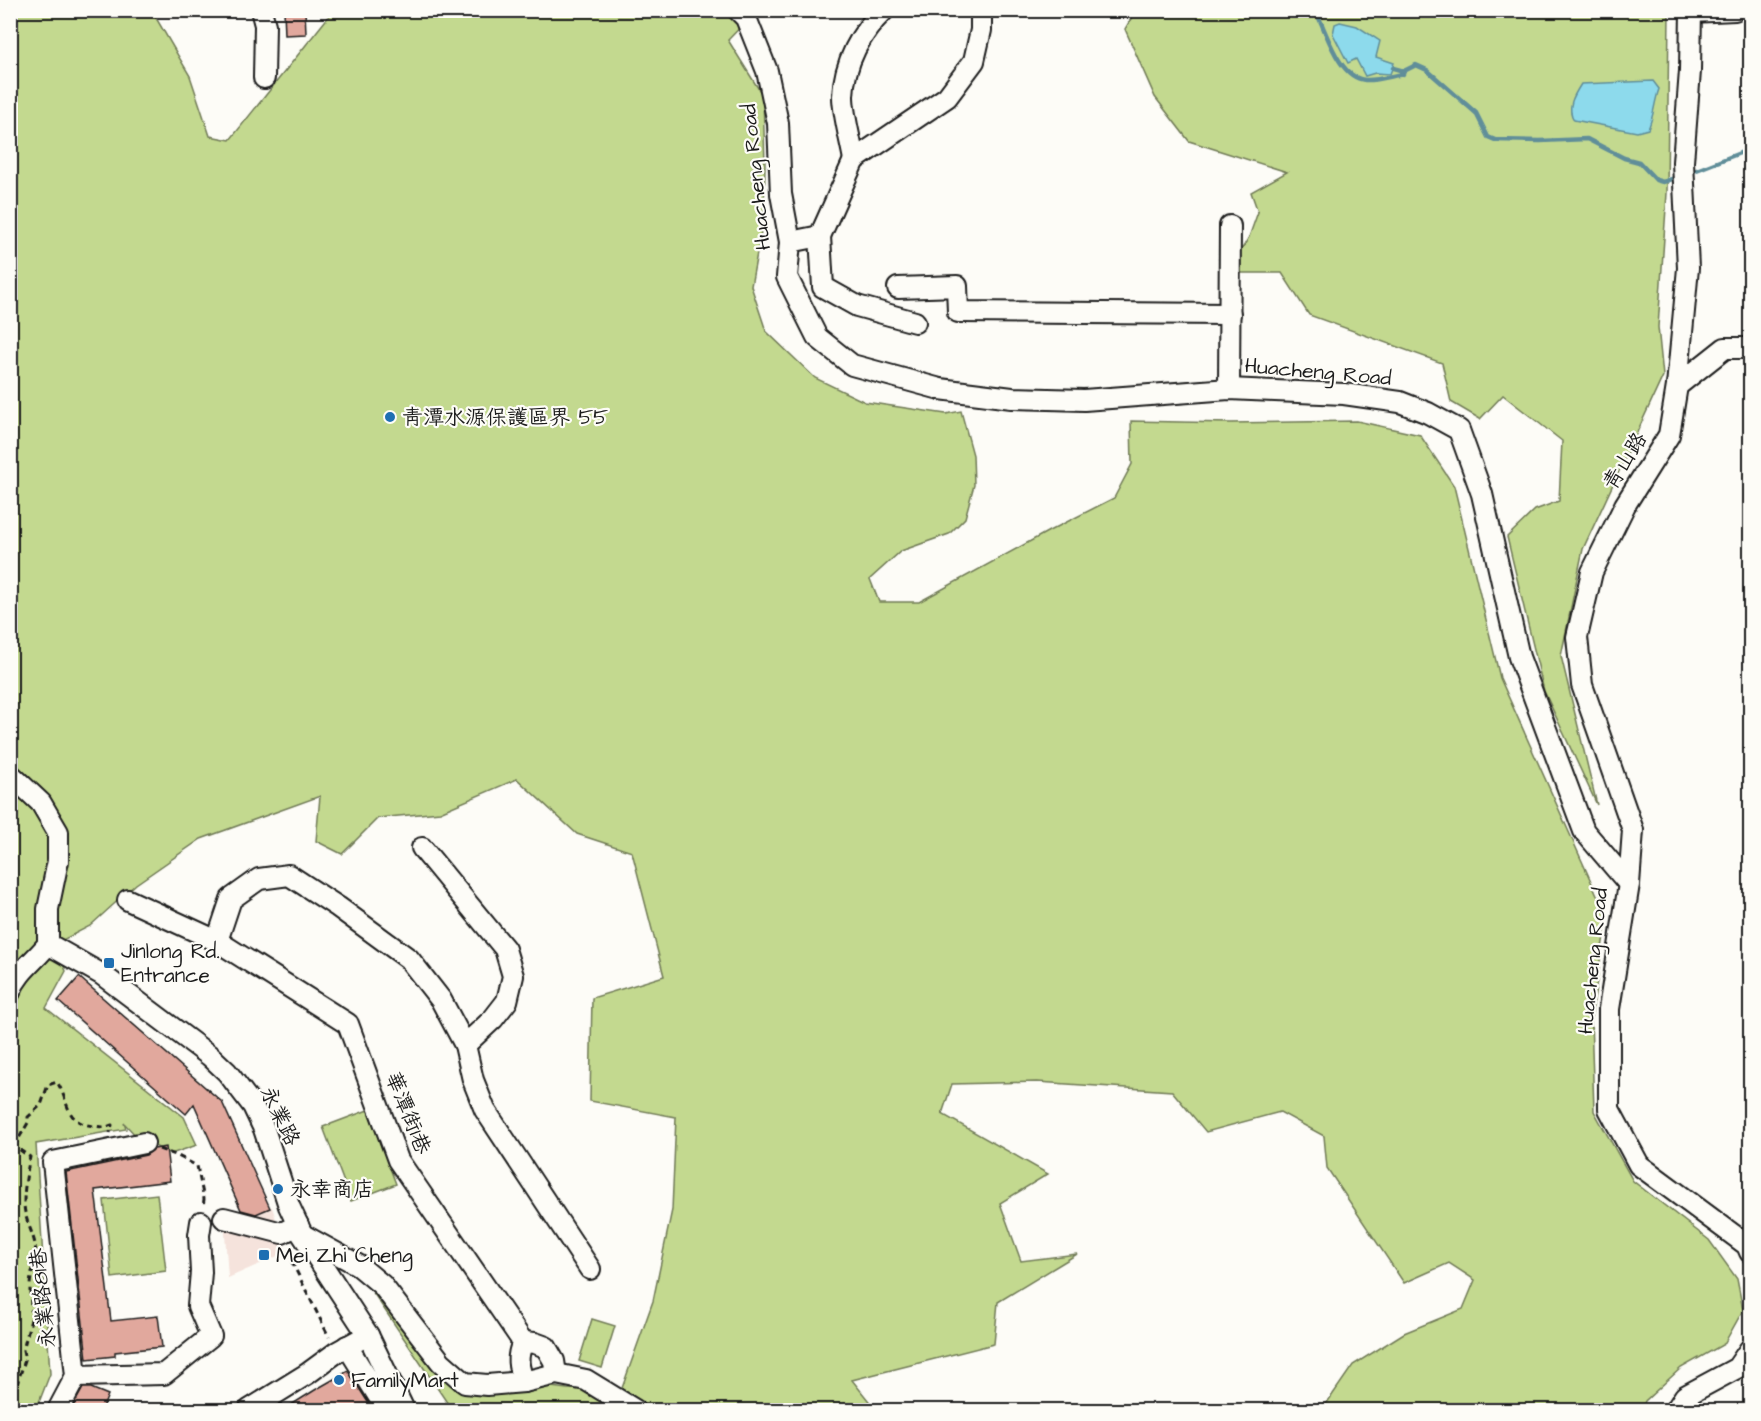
<svg xmlns="http://www.w3.org/2000/svg" width="1761" height="1421" font-family="'Architects Daughter','LXGW WenKai TC',sans-serif">
	<rect width="100%" height="100%" fill="#fdfcf7"/>
	<filter id="ink" filterUnits="userSpaceOnUse"><feTurbulence type="fractalNoise" baseFrequency=".0167" numOctaves="2"/><feDisplacementMap in="SourceGraphic" scale="12" xChannelSelector="R" yChannelSelector="G"/><feConvolveMatrix kernelMatrix="1 2 1 2 8 2 1 2 1" color-interpolation-filters="sRGB"/></filter>
	<g filter="url(#ink)">
		<path fill="#f5e3dc" d="M 272,1207 L 287,1252 L 228,1278 L 224,1218 Z"/>
		<g fill="#c3d98f" stroke="#707a56" stroke-width="1.5">
			<path d="M 1136,10 L 1669,11 L 1667,193 L 1658,327 L 1663,376 L 1583,549 L 1561,656 L 1597,805 L 1544,691 L 1507,537 L 1535,510 L 1559,501 L 1562,441 L 1503,395 L 1480,419 L 1451,402 L 1442,363 L 1309,315 L 1282,273 L 1228,273 L 1249,237 L 1258,212 L 1251,192 L 1287,172 L 1189,141 L 1155,97 L 1125,29 Z"/>
			<path d="M 10,11 L 152,11 L 190,76 L 210,136 L 230,140 L 333,11 L 756,11 L 728,40 L 763,96 L 765,164 L 764,215 L 751,286 L 766,331 L 815,378 L 865,402 L 946,414 L 961,411 L 973,455 L 974,485 L 965,518 L 949,534 L 901,551 L 870,579 L 879,602 L 919,602 L 1049,531 L 1114,498 L 1132,464 L 1131,421 L 1230,423 L 1357,421 L 1420,435 L 1454,486 L 1500,678 L 1607,917 L 1591,1018 L 1594,1111 L 1633,1181 L 1709,1240 L 1737,1279 L 1743,1310 L 1724,1344 L 1681,1368 L 1645,1401 L 1642,1410 L 1322,1410 L 1353,1365 L 1404,1333 L 1463,1309 L 1475,1280 L 1449,1263 L 1404,1283 L 1327,1168 L 1324,1136 L 1280,1112 L 1206,1132 L 1172,1091 L 1037,1082 L 952,1084 L 942,1114 L 1048,1174 L 1000,1203 L 1021,1261 L 1077,1254 L 998,1302 L 994,1344 L 852,1380 L 876,1410 L 452,1410 L 368,1285 L 405,1299 L 464,1376 L 567,1389 L 621,1391 L 653,1301 L 672,1210 L 676,1117 L 590,1101 L 592,998 L 664,976 L 632,852 L 577,834 L 517,779 L 440,812 L 378,818 L 342,854 L 316,841 L 320,796 L 201,839 L 136,884 L 90,926 L 24,960 L 58,953 L 66,971 L 46,1008 L 184,1117 L 197,1145 L 171,1154 L 138,1138 L 124,1123 L 126,1129 L 36,1144 L 50,1374 L 36,1410 L 11,1410 Z"/>
			<path d="M 368,1110 L 396,1184 L 351,1201 L 323,1127 Z"/>
			<path d="M 157,1194 L 166,1271 L 112,1278 L 104,1200 Z"/>
			<path d="M 592,1319 L 615,1326 L 602,1368 L 579,1361 Z"/>
		</g>
		<g fill="#8ddaec" stroke="#608e99" stroke-width="1.5">
			<path d="M 1340,22 L 1357,26 L 1380,41 L 1376,57 L 1394,63 L 1390,74 L 1375,73 L 1365,76 L 1356,59 L 1348,63 L 1333,34 L 1335,24 Z"/>
			<path d="M 1653,81 L 1659,89 C 1654,103 1654,116 1648,129 L 1637,132 L 1574,120 C 1566,108 1574,95 1581,84 Z"/>
		</g>
		<g fill="none" stroke-linecap="round" stroke-linejoin="round">
			<g stroke="#608e99" stroke-width="4.5">
				<path d="M 1319,18 C 1328,37 1340,78 1365,80 C 1377,81 1391,76 1403,74 L 1404,71"/>
				<path d="M 1393,68 L 1404,71 L 1416,65 L 1427,70 L 1476,113 L 1488,137 L 1495,140 L 1540,141 L 1587,139 L 1624,158 L 1639,162 L 1656,180 L 1663,182 L 1678,177"/>
				<path d="M 1689,173 L 1750,149"/>
			</g>
		</g>
		<g fill="#e1a89d" stroke="#1c1c1c" stroke-width="1.5">
			<path d="M 284,10 L 305,10 L 306,34 L 285,35 Z"/>
			<path d="M 79,977 L 222,1102 L 270,1208 L 256,1214 L 241,1210 L 194,1104 L 186,1114 L 58,1001 Z"/>
			<path d="M 166,1147 L 170,1181 L 95,1190 L 111,1321 L 158,1316 L 162,1347 L 115,1352 L 115,1356 L 87,1359 L 66,1172 L 146,1155 L 154,1149 Z"/>
			<path d="M 348,1371 L 373,1410 L 283,1410 L 315,1390 Z"/>
			<path d="M 83,1388 L 91,1388 L 108,1395 L 102,1410 L 71,1410 Z"/>
		</g>
		<g fill="none" stroke-linecap="round" stroke-linejoin="round">
			<g stroke="#1c1c1c" stroke-width="24">
				<g id="minor">
					<path d="M 261,10 L 265,25 L 264,78"/>
					<path d="M 738,10 L 746,18 L 767,71 L 778,123 L 781,194 L 790,242 L 787,277 L 817,337 L 852,365 L 940,389 L 1012,398 L 1084,400 L 1229,389 L 1344,394 L 1400,402 L 1428,413 L 1459,430 L 1482,494 L 1519,657 L 1584,831 L 1629,884"/>
					<path d="M 1691,10 L 1690,71 L 1683,162 L 1688,268 L 1677,386 L 1669,435 L 1625,505 L 1592,572 L 1577,637 L 1582,685 L 1633,830 L 1629,884 L 1609,1009 L 1609,1109 L 1639,1165 L 1747,1245 L 1750,1252"/>
					<path d="M 1691,12 L 1735,10"/>
					<path d="M 854,160 C 851,142 843,114 843,96 C 844,63 861,32 884,10"/>
					<path d="M 820,236 L 823,287 L 857,306 L 915,322"/>
					<path d="M 790,242 L 820,236 L 854,160 L 947,97 L 974,61 L 981,30 L 981,10"/>
					<path d="M 898,288 L 957,286 L 958,312 L 1230,314"/>
					<path d="M 1677,386 L 1725,348 L 1750,348"/>
					<path d="M 1229,389 L 1230,226"/>
					<path d="M 10,774 L 41,803 L 58,832 L 58,861 L 48,909 L 48,944"/>
					<path d="M 422,848 L 505,949 L 513,976 L 507,1001 L 493,1019 L 465,1045"/>
					<path d="M 128,900 L 217,941 L 348,1024 L 398,1160 L 523,1342"/>
					<path d="M 217,941 L 231,899 L 259,879 L 289,875 L 338,907 L 409,959 L 441,1000 L 465,1045 L 473,1080 L 485,1110 L 590,1269"/>
					<path d="M 48,944 L 101,974 L 210,1056 L 227,1072 L 253,1106 L 264,1129 L 289,1206 L 302,1234 L 368,1335 L 404,1410"/>
					<path d="M 10,992 C 17,972 36,960 48,944"/>
					<path d="M 224,1218 L 282,1233 L 298,1225"/>
					<path d="M 305,1236 L 358,1265 L 382,1285 L 441,1362 L 465,1383 L 487,1385 L 524,1382 L 556,1374 L 586,1380 L 635,1410"/>
					<path d="M 523,1342 L 535,1343 L 546,1347 L 554,1361 L 556,1374"/>
					<path d="M 523,1342 C 516,1357 518,1367 524,1382"/>
					<path d="M 347,1346 L 387,1410"/>
					<path d="M 76,1376 L 164,1374 L 211,1336 L 198,1306 L 201,1272 L 199,1235 L 201,1222"/>
					<path d="M 58,1410 L 76,1376 L 53,1162 L 144,1143"/>
					<path d="M 249,1410 L 307,1374 L 337,1352 L 368,1335"/>
					<path d="M 1676,1410 L 1685,1396 L 1737,1368 L 1750,1349"/>
				</g>
			</g>
			<g stroke="#1c1c1c" stroke-width="3" stroke-dasharray="6 4.5" stroke-linecap="butt">
				<path d="M 159,1149 L 178,1156 L 197,1166 L 204,1199 L 203,1207"/>
				<path d="M 287,1252 L 329,1337"/>
				<path d="M 10,1405 L 25,1360 L 23,1350 L 33,1312 L 30,1309 C 32,1301 30,1298 30,1290 C 29,1275 38,1260 35,1244 C 32,1230 24,1218 24,1203 C 24,1187 27,1172 30,1157 L 17,1148 L 16,1143 L 28,1123 L 28,1117 L 41,1105 L 48,1085 L 57,1082 C 70,1102 64,1123 94,1126 C 102,1127 104,1128 112,1125 L 110,1133"/>
			</g>
			<use href="#minor" stroke="#fdfcf7" stroke-width="20"/>
		</g>
	</g>
	<g fill="#1f6fb2" stroke="#fdfcf7" stroke-width="2">
		<circle cx="390" cy="417" r="6"/>
		<rect x="103" y="957" width="12" height="12" rx="3"/>
		<circle cx="278" cy="1189" r="6"/>
		<rect x="258" y="1249" width="12" height="12" rx="3"/>
		<circle cx="339" cy="1380" r="6"/>
	</g>
	<g text-anchor="middle" dominant-baseline="central" stroke-width="4.5" stroke-linejoin="round" paint-order="stroke">
		<g font-size="21" fill="#1c1c1c" stroke="#fdfcf7">
			<text transform="translate(756 177) rotate(-96)">Huacheng Road</text>
			<text transform="translate(1318 372) rotate(5)">Huacheng Road</text>
			<text transform="translate(1625 461) rotate(-58)">青山路</text>
			<text transform="translate(1593 961) rotate(-84)">Huacheng Road</text>
			<text transform="translate(408 1113) rotate(68)">華潭街1巷</text>
			<text transform="translate(280 1116) rotate(64)">永業路</text>
			<text transform="translate(43 1298) rotate(-96)">永業路81巷</text>
		</g>
		<g font-size="21" fill="#1c1c1c" stroke="#fdfcf7" text-anchor="start">
			<text x="402" y="417">青潭水源保護區界 55</text>
			<text x="121" y="951">Jinlong Rd.<tspan x="121" dy="24">Entrance</tspan></text>
			<text x="290" y="1189">永幸商店</text>
			<text x="276" y="1255">Mei Zhi Cheng</text>
			<text x="351" y="1380">FamilyMart</text>
		</g>
	</g>
	<rect width="1761" height="1421" fill="none" stroke="#fdfcf7" stroke-width="36"/>
	<rect x="18" y="18" width="1725" height="1385" fill="none" stroke="#1c1c1c" stroke-width="2" filter="url(#ink)"/>
</svg>
